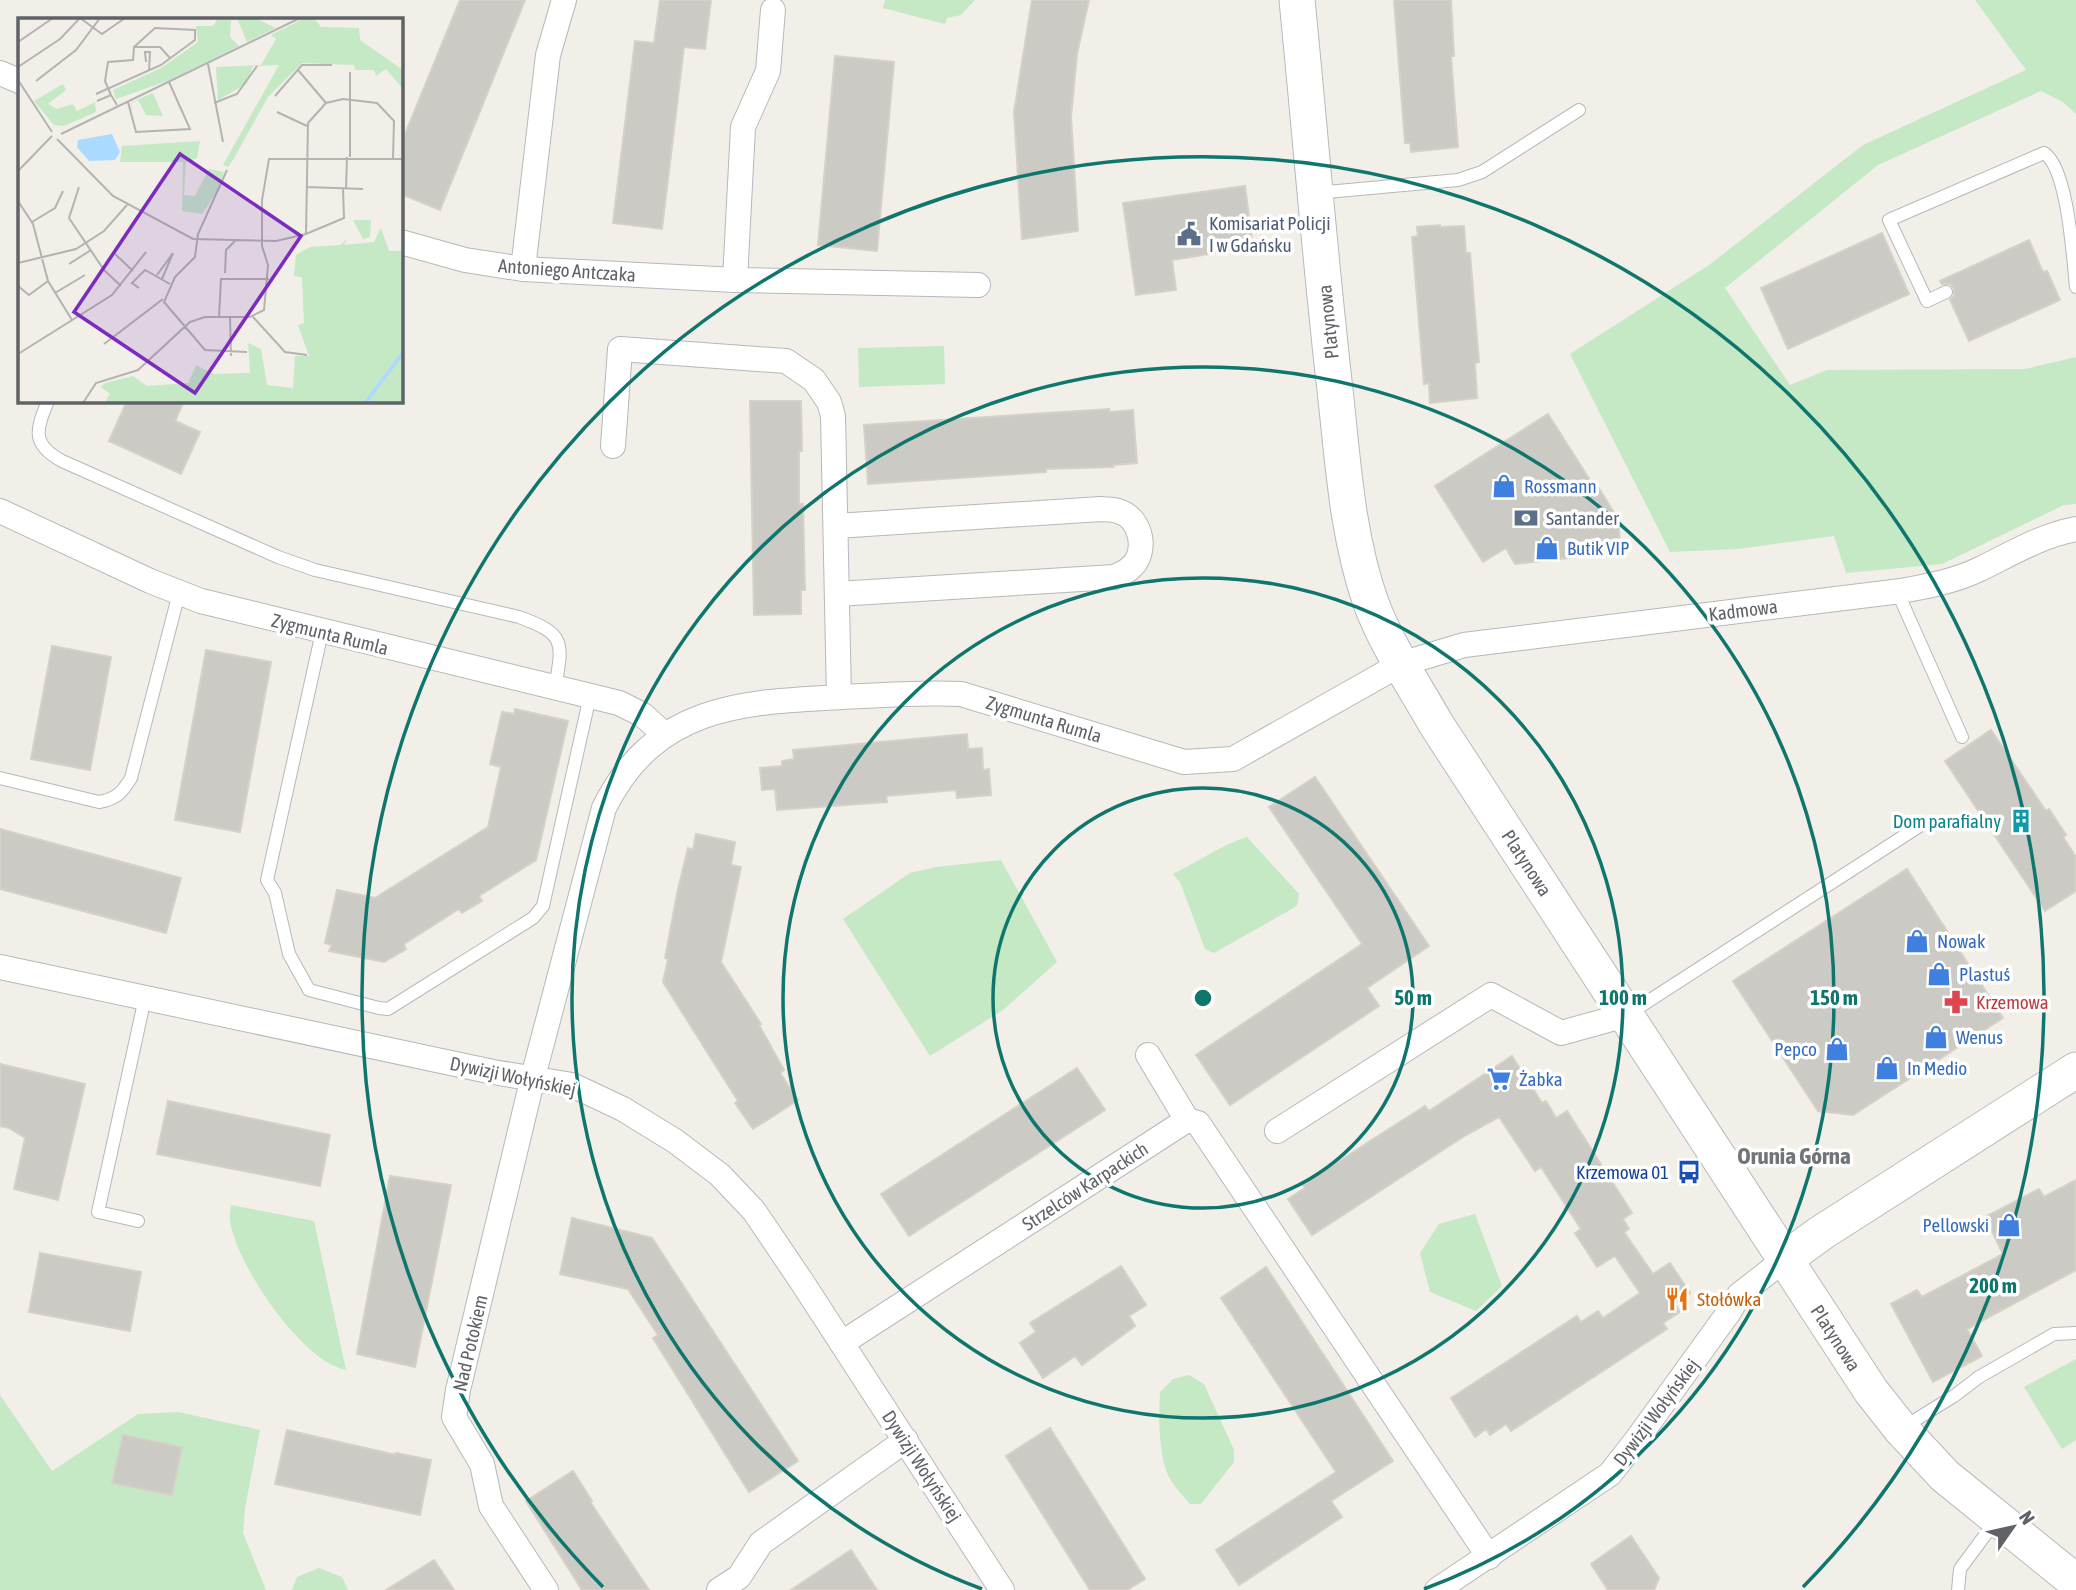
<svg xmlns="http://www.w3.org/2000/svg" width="2076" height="1590" font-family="'Asap Condensed',sans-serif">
	<rect width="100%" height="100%" fill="#f1efe8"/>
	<g fill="#c5e8c5">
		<path d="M 885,0 L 975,0 L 961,15 L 947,18 L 945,24 L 883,8 Z"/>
		<path d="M 1975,0 L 2076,0 L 2076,114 L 2063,102 L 2041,91 L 1878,165 L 1725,288 L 1790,385 L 1827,370 L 2025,369 L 2076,357 L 2076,504 L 2064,505 L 1942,564 L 1846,573 L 1834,536 L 1738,549 L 1670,552 L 1570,354 L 1709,265 L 1863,145 L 2026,70 Z"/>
		<path d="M 944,346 L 945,384 L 859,387 L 858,348 Z"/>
		<path d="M 1247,837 L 1299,894 L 1297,906 L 1214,953 L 1205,949 L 1180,882 L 1173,874 C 1198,862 1221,845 1247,837 Z"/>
		<path d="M 1001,860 L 1057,962 L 1003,1010 L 930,1056 L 843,919 L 910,873 L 936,867 Z"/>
		<path d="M 231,1205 L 314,1221 L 346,1370 C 302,1362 236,1264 230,1221 C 229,1216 231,1210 231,1205 Z"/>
		<path d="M 1475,1214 L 1502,1286 L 1476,1311 L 1430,1292 L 1420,1253 L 1439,1224 Z"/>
		<path d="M 2076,1359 L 2076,1440 L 2062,1449 L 2024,1387 Z"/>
		<path d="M 1189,1375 L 1204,1384 L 1234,1450 L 1234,1462 L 1201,1504 L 1190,1504 C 1183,1495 1174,1487 1169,1477 C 1158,1453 1159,1418 1160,1392 L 1173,1379 Z"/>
		<path d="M 0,1395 L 52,1471 L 138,1414 L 178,1412 L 260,1430 L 245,1508 L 243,1533 L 266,1590 L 0,1590 Z"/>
		<path d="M 319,1568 L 342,1577 L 348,1590 L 292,1590 L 297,1577 Z"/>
	</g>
	<g fill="#cccac5" stroke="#d6d1c6" stroke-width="2">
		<path d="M 460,0 L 525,0 L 440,210 L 401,194 L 401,144 Z"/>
		<path d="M 660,0 L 711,0 L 705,49 L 684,47 L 662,229 L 613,223 L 635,41 L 654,43 Z"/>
		<path d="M 1032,0 L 1089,0 L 1077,54 L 1071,117 L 1078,231 L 1022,239 L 1014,112 Z"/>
		<path d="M 1394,0 L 1451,0 L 1454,56 L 1451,56 L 1458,147 L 1411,152 L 1410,143 L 1405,143 Z"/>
		<path d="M 835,56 L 894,62 L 877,251 L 818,245 Z"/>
		<path d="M 1245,186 L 1253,247 L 1172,260 L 1176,290 L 1136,295 L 1123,203 Z"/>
		<path d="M 1440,225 L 1440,227 L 1464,226 L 1466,253 L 1470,253 L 1479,362 L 1475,363 L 1477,398 L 1430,403 L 1429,383 L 1424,384 L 1412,237 L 1418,236 L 1417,227 Z"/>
		<path d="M 1882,233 L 1909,294 L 1788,349 L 1761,288 Z"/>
		<path d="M 2029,240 L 2043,272 L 2047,271 L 2060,300 L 1969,341 L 1950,300 L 1954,296 L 1954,289 L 1950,284 L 1942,284 L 1940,281 Z"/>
		<path d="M 127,401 L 184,401 L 175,421 L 200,432 L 181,474 L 109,441 Z"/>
		<path d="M 750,401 L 801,401 L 802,451 L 799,451 L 799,504 L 803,504 L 805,590 L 801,590 L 801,614 L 754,615 Z"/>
		<path d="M 1109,409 L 1109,412 L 1133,410 L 1137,463 L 1113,465 L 1113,467 L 1046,469 L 1046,472 L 868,484 L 864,425 Z"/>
		<path d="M 1548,414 L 1595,488 L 1598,487 L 1618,519 L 1621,552 L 1515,564 L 1506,548 L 1483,562 L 1435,486 Z"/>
		<path d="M 52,646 L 111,657 L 90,770 L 31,759 Z"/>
		<path d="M 206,650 L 271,662 L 240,832 L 175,820 Z"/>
		<path d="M 515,709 L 568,721 L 536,860 L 479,896 L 482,901 L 462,913 L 459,909 L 404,944 L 406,949 L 384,962 L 329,951 L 332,945 L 325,943 L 337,890 L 375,898 L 488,827 L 501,767 L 490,764 L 502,712 L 514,714 Z"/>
		<path d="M 1991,730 L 2046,811 L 2049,809 L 2066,835 L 2063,837 L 2076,857 L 2076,891 L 2045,911 L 1945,761 Z"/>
		<path d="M 967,734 L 968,749 L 982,748 L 983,770 L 989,769 L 991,795 L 957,798 L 956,790 L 886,796 L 887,802 L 777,810 L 775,789 L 762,790 L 760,768 L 782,766 L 782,761 L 794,759 L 793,750 Z"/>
		<path d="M 1315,777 L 1429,946 L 1367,988 L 1379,1006 L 1230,1105 L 1196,1055 L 1362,944 L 1269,807 Z"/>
		<path d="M 0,829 L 181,878 L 166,933 L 0,889 Z"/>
		<path d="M 696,834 L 735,842 L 731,865 L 741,867 L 721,962 L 761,1024 L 759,1025 L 784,1070 L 780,1073 L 798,1100 L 753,1129 L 735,1103 L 738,1101 L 663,982 L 668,959 L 665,958 L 678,889 L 688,848 L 693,850 Z"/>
		<path d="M 1907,869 L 2003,1018 L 1853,1115 L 1818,1111 L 1733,981 Z"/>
		<path d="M 1512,1056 L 1542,1103 L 1546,1101 L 1556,1118 L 1567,1111 L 1632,1213 L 1623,1219 L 1629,1229 L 1624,1232 L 1653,1274 L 1670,1263 L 1690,1293 L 1675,1304 L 1680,1312 L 1663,1323 L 1667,1329 L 1644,1344 L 1511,1431 L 1506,1424 L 1490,1435 L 1486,1429 L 1475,1437 L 1451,1398 L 1577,1316 L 1581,1322 L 1598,1311 L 1603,1318 L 1640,1293 L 1615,1256 L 1597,1267 L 1575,1233 L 1581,1229 L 1541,1167 L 1535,1171 L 1499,1117 L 1466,1135 L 1312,1235 L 1288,1199 L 1305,1188 L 1303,1185 L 1370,1141 L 1425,1106 L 1429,1111 Z"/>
		<path d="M 0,1064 L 85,1084 L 58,1200 L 14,1189 L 25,1138 L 9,1128 L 0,1126 Z"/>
		<path d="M 1077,1068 L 1105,1110 L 909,1236 L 881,1194 Z"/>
		<path d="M 168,1101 L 330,1135 L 320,1186 L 157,1154 Z"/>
		<path d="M 390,1176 L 451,1185 L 415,1367 L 357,1354 Z"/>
		<path d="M 2076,1180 L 2076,1270 L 1967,1329 L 1982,1356 L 1933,1382 L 1891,1304 L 1917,1290 L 1922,1297 L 2003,1254 L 1985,1217 L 2039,1189 L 2044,1197 Z"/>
		<path d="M 572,1218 L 652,1238 L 798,1461 L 749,1492 L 653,1338 L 658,1335 L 628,1289 L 560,1274 Z"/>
		<path d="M 40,1253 L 141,1272 L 130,1331 L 29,1312 Z"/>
		<path d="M 1121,1266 L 1146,1305 L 1129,1316 L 1135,1326 L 1082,1365 L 1075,1356 L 1043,1378 L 1020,1343 L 1036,1332 L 1030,1323 Z"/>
		<path d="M 1266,1267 L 1393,1461 L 1331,1501 L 1342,1517 L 1239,1585 L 1216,1550 L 1336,1472 L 1221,1298 Z"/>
		<path d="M 1050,1428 L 1145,1579 L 1127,1590 L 1090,1590 L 1006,1456 Z"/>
		<path d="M 287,1430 L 396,1455 L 396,1453 L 431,1460 L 420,1515 L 275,1484 Z"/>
		<path d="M 123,1435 L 182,1447 L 172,1495 L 112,1483 Z"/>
		<path d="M 573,1471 L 592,1501 L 590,1502 L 649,1590 L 582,1590 L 526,1501 Z"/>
		<path d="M 1631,1536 L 1659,1578 L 1654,1590 L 1608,1590 L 1591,1564 Z"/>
		<path d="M 851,1550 L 877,1590 L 791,1590 Z"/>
		<path d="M 434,1560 L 454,1590 L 386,1590 Z"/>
	</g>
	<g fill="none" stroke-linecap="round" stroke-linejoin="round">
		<g stroke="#b5b8bc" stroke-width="14">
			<g id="lane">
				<path d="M 1316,193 L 1458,180 L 1482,172 L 1579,110"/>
				<path d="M 1946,292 L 1927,301 L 1889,220 L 2044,153 C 2068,168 2073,259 2076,287"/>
				<path d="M 48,401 C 36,430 31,444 62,461 L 278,557 L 315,570 L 519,617 C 566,634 563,642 555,688"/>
				<path d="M 1897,591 L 1962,737"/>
				<path d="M 322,632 L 267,880 L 275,893 L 289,954 L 309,990 L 379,1008 L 388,1009 L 533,918 L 543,906 L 590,696"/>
				<path d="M 0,778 L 99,802 C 116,799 122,793 131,778 L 179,593"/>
				<path d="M 1627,1015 L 1921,825"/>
				<path d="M 138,1221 L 98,1212 L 145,998"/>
				<path d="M 1904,1427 L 1954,1396 L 1979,1377 L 2054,1334 L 2076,1333"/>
				<path d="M 1958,1590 L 1960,1569 L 1997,1519"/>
			</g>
		</g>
		<g stroke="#b5b8bc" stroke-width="26">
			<g id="street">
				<path d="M 0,73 L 19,81"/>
				<path d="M 401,242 L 465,260 L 523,269 L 735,280 L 978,285"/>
				<path d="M 523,269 L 548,55 L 564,0"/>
				<path d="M 735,280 L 743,127 L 768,71 L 773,10"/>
				<path d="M 613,446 L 620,349 L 786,361 L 814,380 L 829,402 L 833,416 L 839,697"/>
				<path d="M 0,511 L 150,581 L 201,601 L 619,703 L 643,715 L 665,735"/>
				<path d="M 836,526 L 1101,509 C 1106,510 1113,509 1118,511 C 1142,518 1149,554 1129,569 C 1125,573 1118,575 1114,577 L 837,594"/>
				<path d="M 0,967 L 493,1072 L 572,1085 L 623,1109 L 675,1141 L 720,1175 L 754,1211 L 802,1282 L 1002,1590"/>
				<path d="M 1148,1055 L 1187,1120"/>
				<path d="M 1277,1131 L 1491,995 L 1561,1033 L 1626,1015"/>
				<path d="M 842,1343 L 1187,1120 L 1198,1123 L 1489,1557"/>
				<path d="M 546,1590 L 491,1506 L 482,1464 L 454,1417 L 458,1390 L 533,1077 L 604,808 C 655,705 742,702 843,697 C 882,695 921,692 961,694 L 1184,762 L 1233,759 L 1401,664 L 1464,645 L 1901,591 C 1929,586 1955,581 1980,569 C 2013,553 2040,536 2076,529"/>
				<path d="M 719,1590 L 739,1577 L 761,1543 L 906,1440"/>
				<path d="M 1437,1590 L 1610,1474 L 1635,1442 L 1729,1312 L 1739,1295 L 1784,1260"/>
			</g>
		</g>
		<g stroke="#b6babf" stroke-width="37">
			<g id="secondary">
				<path d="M 1297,0 C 1310,130 1320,260 1335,390 C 1343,461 1347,536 1371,603 C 1387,646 1414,685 1436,724 L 1871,1391 L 1901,1429 L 1945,1476 L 2076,1582"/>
				<path d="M 1784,1260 L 1821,1233 L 2076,1070"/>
			</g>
		</g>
		<use href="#lane" stroke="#fff" stroke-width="12"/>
		<use href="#street" stroke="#fff" stroke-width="24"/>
		<use href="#secondary" stroke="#fff" stroke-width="35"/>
	</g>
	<g fill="none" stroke="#0f766e" stroke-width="3.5">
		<circle cx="1203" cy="998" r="210"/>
		<circle cx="1203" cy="998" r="420"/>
		<path d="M982 1589A631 631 0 1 1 1424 1589"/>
		<path d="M603 1587A841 841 0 1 1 1803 1587"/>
	</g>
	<defs>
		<g id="civic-bare" transform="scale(1.89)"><path d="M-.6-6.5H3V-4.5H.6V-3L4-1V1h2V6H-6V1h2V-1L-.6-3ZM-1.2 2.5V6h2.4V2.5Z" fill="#5c6f8a" stroke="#fff" stroke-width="2.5" paint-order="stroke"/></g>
		<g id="shop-bare" transform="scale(1.89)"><path d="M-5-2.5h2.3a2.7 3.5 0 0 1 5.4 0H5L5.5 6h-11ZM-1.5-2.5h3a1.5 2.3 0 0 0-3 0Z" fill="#3f7fe0" stroke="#fff" stroke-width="2.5" paint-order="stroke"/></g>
		<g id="bank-bare" transform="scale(1.89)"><path d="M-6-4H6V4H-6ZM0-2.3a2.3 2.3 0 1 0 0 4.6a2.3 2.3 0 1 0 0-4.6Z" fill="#5c6f8a" stroke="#fff" stroke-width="2.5" paint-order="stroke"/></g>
		<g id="building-bare" transform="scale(1.89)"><path d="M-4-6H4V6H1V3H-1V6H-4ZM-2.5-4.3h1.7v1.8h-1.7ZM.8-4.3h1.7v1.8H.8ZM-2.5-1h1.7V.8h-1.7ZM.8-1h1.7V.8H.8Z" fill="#0f9aa8" stroke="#fff" stroke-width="2.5" paint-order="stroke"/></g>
		<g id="pharmacy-bare" transform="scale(1.89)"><path d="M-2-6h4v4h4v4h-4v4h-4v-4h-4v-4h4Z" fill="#e0444e" stroke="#fff" stroke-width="2.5" paint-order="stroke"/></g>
		<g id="supermarket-bare" transform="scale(1.89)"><path d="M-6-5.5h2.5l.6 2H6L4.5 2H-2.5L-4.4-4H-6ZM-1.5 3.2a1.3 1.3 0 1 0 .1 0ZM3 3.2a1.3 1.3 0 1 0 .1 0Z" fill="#3f7fe0" stroke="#fff" stroke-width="2.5" paint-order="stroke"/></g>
		<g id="bus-bare" transform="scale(1.89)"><path d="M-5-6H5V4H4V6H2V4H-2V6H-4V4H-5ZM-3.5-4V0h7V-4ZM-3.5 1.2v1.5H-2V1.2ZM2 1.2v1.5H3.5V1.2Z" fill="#1a4fb4" stroke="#fff" stroke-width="2.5" paint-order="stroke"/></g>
		<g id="restaurant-bare" transform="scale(1.89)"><path d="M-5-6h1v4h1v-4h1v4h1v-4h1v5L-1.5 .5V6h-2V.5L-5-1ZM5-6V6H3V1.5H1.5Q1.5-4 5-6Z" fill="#e8710a" stroke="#fff" stroke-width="2.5" paint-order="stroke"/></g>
	</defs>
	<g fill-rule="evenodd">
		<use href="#civic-bare" x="1189" y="234"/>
		<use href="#shop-bare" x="1504" y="486"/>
		<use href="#bank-bare" x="1526" y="518"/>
		<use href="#shop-bare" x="1547" y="548"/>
		<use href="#building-bare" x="2021" y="821"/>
		<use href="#shop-bare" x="1917" y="941"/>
		<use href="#shop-bare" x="1939" y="974"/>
		<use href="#pharmacy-bare" x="1956" y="1002"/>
		<use href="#shop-bare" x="1936" y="1037"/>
		<use href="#shop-bare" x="1837" y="1049"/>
		<use href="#shop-bare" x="1887" y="1068"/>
		<use href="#supermarket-bare" x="1499" y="1079"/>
		<use href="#bus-bare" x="1689" y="1172"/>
		<use href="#shop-bare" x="2009" y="1225"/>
		<use href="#restaurant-bare" x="1677" y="1299"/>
	</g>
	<g text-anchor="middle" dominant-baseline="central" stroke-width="7" stroke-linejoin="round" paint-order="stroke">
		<g font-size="19" fill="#4e5e75" stroke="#fff" text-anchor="start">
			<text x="1209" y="223">Komisariat Policji<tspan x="1209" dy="22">I w Gdańsku</tspan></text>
			<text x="1546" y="518">Santander</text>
		</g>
		<g font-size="19" fill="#5f6368" stroke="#fff">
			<text transform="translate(567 270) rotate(4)">Antoniego Antczaka</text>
			<text transform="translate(1328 322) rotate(-96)">Platynowa</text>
			<text transform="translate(1743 610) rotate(-7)">Kadmowa</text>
			<text transform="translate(330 634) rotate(14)">Zygmunta Rumla</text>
			<text transform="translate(1044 719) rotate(17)">Zygmunta Rumla</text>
			<text transform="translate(1527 863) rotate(57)">Platynowa</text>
			<text transform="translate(513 1076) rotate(12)">Dywizji Wołyńskiej</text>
			<text transform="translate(1085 1186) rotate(-33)">Strzelców Karpackich</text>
			<text transform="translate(1836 1338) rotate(57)">Platynowa</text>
			<text transform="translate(470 1343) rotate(-77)">Nad Potokiem</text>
			<text transform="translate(1656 1412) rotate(-53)">Dywizji Wołyńskiej</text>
			<text transform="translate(922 1466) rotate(57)">Dywizji Wołyńskiej</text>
		</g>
		<g font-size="19" fill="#366cbe" stroke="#fff" text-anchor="start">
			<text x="1524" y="486">Rossmann</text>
			<text x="1567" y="548">Butik VIP</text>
			<text x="1937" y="941">Nowak</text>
			<text x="1959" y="974">Plastuś</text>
			<text x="1956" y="1037">Wenus</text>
			<text x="1817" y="1049" text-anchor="end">Pepco</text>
			<text x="1907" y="1068">In Medio</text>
			<text x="1519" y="1079">Żabka</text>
			<text x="1989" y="1225" text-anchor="end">Pellowski</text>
		</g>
		<g font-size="19" fill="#0d838f" stroke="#fff" text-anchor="end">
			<text x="2001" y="821">Dom parafialny</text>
		</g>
		<g font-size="19" fill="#be3a42" stroke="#fff" text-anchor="start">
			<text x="1976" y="1002">Krzemowa</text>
		</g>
		<g font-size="19" fill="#164399" stroke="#fff" text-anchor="end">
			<text x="1669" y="1172">Krzemowa 01</text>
		</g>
		<g font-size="19" fill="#c56008" stroke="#fff" text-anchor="start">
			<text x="1697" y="1299">Stołówka</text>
		</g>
		<g font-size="23" font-weight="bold" fill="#70757a" stroke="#fff">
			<text x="1794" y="1156">Orunia Górna</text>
		</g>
	</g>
	<g transform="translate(18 18)">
		<rect width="385" height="385" fill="#f1efe8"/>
		<path d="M 219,0 L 238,0 L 257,10 L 229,24 ZM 287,0 L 296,0 L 303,9 L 341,10 L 342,22 L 385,52 L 385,71 L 368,51 L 358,58 L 356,52 L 337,52 L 336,47 L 284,45 L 250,79 L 215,142 L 210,149 L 205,147 L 261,47 L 235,48 L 228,66 L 200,82 L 198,49 L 243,47 L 258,21 L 253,17 ZM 199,2 L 213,2 L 212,19 L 221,28 L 152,62 L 98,81 L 95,72 L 143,50 L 180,24 L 178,8 L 195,8 ZM 45,66 L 48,72 L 30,86 L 39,91 L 55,86 L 59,93 L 77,84 L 78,94 L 46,108 L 36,107 L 16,83 ZM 135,75 L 145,98 L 128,97 L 120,82 L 114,85 L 114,94 L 113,87 L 114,84 ZM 182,123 L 179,140 L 168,144 L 166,177 L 177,178 L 191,151 L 206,154 L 198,175 L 184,196 L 164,193 L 165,144 L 102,144 L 104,128 ZM 335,202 L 353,202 L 352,219 L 345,221 ZM 363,210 L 371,233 L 385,233 L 385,385 L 87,385 L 92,376 L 83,369 L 87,365 L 115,358 L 129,368 L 170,365 L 178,347 L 196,356 L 232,355 L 230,325 L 243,331 L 249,367 L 275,370 L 277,338 L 291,338 L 280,307 L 286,305 L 284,259 L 276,258 L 278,237 L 292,229 L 322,227 L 329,221 L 326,227 L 356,224 Z" fill="#c5e8c5"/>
		<path d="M 94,116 L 102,134 L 97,142 L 71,143 L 59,129 L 60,122 Z" fill="#aadaff"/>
		<path fill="none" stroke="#aadaff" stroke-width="3.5" d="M 347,385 L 385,335"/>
		<path fill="none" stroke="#b3b3b1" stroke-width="2" d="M 0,24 L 35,0M 128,44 L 127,34 L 132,34 L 131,53M 190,46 L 205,124M 0,49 L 42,21 L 62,0 L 84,16 L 107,0M 280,52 L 308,85M 332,54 L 332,139M 0,62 L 34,114M 18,63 L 58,32 L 82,0M 78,76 L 143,47 L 177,22 L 177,12 L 137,10 L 116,29M 93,77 L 87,63 L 90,44 L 115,42 L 116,29 L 142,29 L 152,40M 257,78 L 284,47 L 314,47M 79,83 L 93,77 L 99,87M 110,84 L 118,114 L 172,111 L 151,64M 196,85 L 219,76 L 239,48M 259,94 L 289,108M 43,116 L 282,0M 39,121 L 95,178 L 175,221 L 258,223 L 288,216 L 326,200 L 325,171M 209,152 L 180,216 L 177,239 L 157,259 L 146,284 L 187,332 L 229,334M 0,153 L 34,118M 61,169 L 51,200 L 86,252 L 103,268M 289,169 L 345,171M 328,171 L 329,139M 0,183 L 15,206 L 30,263 L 54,302M 14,204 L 37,190 L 45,173M 288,216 L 290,105 L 308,85 L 325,81 L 359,85 L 376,103 L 375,140M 97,236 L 115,253M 0,245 L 58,231 L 86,213 L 109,187M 51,246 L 73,232M 207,255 L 208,232 L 217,223M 139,257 L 155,235 L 144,261M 0,268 L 11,277 L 30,263M 121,270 L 114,265 L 127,252 L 152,266M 37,275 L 67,257M 201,299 L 203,261 L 251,261M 212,299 L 213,338M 235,299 L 267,334 L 289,337M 86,326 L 145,281M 0,336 L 94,277 L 128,234M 65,385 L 78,365 L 120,352 L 172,304 L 187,299 L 232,299 L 246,292 L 250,247 L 244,228 L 244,182 L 251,141 L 385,141"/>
		<path fill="#7b2cbf" fill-opacity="0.15" stroke="#7b2cbf" stroke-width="3.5" d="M 162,136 L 283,218 L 177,375 L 56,294 Z"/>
		<rect width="385" height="385" fill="none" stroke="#5f6368" stroke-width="3.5"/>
	</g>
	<circle cx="1203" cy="998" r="10" fill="#0f766e" stroke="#fff" stroke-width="3.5"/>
	<g font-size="21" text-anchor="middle" font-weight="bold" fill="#0f766e" stroke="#fff" stroke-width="7" stroke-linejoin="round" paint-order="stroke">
		<text x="1413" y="1005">50 m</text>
		<text x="1623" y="1005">100 m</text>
		<text x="1834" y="1005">150 m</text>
		<text x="1993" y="1293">200 m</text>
	</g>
	<g transform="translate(2013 1527) rotate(56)" stroke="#ffffff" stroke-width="5" paint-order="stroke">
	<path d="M0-5L12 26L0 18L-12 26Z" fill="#5f6368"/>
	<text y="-10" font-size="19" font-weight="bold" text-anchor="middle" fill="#5f6368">N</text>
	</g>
</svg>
